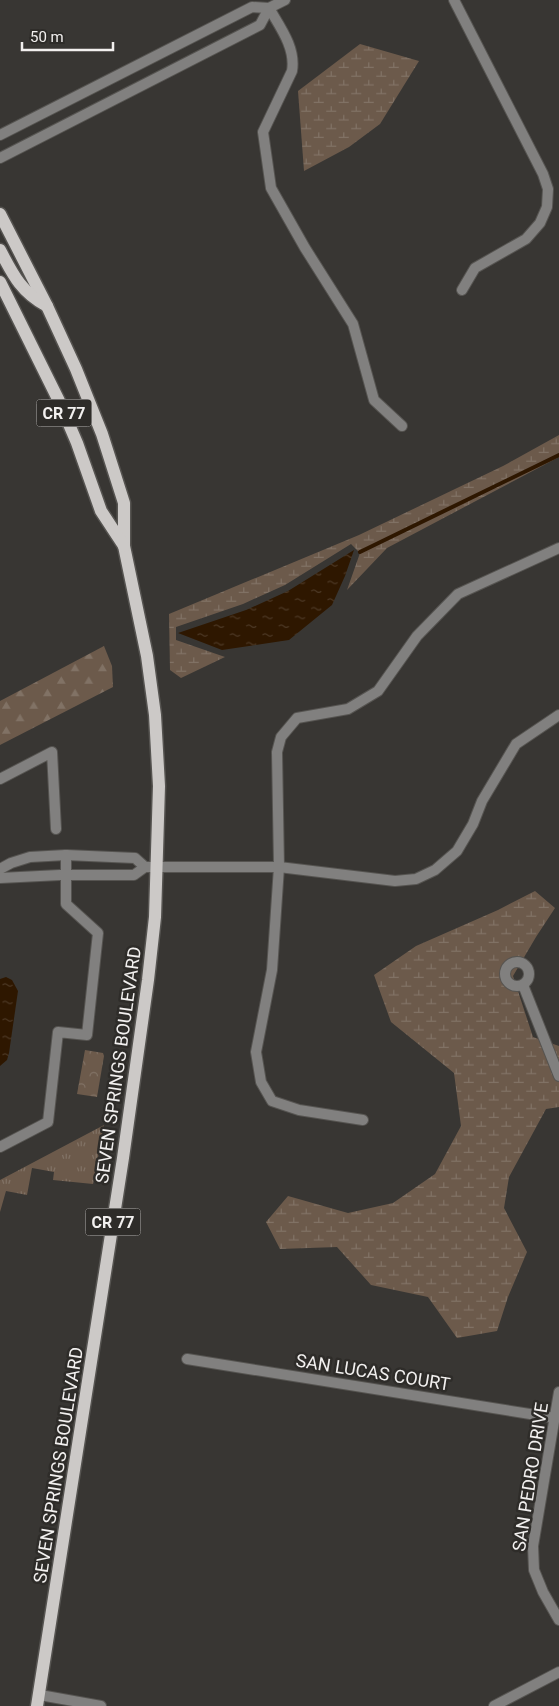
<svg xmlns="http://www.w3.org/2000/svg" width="559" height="1706" font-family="Roboto,sans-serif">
	<defs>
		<pattern id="grass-tufts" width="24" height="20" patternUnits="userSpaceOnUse" patternTransform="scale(1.25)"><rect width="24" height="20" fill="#6c5a4b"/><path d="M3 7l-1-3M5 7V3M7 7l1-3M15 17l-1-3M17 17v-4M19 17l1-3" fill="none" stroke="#817265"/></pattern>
		<pattern id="forest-firs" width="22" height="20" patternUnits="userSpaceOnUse" patternTransform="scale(1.25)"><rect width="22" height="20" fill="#6c5a4b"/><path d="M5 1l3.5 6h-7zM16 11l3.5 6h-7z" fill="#817265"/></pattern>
		<pattern id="wetland-marsh" width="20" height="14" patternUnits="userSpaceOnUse" patternTransform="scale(1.25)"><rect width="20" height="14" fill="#6c5a4b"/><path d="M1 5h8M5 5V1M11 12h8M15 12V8" fill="none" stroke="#817265"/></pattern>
		<pattern id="park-crowns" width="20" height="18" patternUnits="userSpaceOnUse" patternTransform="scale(1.25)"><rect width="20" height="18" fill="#6c5a4b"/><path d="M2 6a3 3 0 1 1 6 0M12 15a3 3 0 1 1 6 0" fill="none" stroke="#817265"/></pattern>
		<pattern id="water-ripples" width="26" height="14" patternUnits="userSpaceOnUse" patternTransform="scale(1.25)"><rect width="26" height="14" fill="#2e1700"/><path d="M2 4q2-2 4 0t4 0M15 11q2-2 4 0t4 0" fill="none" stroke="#4d3926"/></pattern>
	</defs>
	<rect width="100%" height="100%" fill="#383633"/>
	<path fill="url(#grass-tufts)" d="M 104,1125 L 93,1184 L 53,1180 L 54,1172 L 32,1168 L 27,1195 L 6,1191 L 0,1212 L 0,1180 Z"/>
	<path fill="url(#forest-firs)" d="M 104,646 L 112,666 L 113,687 L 0,745 L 0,701 Z"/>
	<g fill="url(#wetland-marsh)">
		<path d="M 360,44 L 419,61 L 380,124 L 349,147 L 304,171 L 298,91 Z"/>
		<path d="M 559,435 L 559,457 L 387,548 L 347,590 L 360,553 L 351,544 L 285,585 L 243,604 L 176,627 L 176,640 L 225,657 L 181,678 L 170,670 L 169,614 L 359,535 L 503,466 Z"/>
		<path d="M 535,891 L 555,908 L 536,937 L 513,976 L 533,1037 L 559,1046 L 559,1107 L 546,1109 L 509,1177 L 504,1208 L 527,1252 L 508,1297 L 497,1331 L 457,1338 L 428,1297 L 371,1285 L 337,1247 L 280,1249 L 266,1222 L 288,1196 L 348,1213 L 393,1203 L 435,1174 L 461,1126 L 454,1073 L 391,1022 L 374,975 L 416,946 L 498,910 Z"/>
	</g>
	<path fill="url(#park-crowns)" d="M 85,1050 L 103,1053 L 104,1056 L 97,1097 L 77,1094 Z"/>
	<g fill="url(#water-ripples)">
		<path d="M 354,550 L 345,576 L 332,605 L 289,640 L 222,650 L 178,633 L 246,610 L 288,591 Z"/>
		<path d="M 6,977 L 12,980 L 18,991 L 9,1053 L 7,1060 L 0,1066 L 0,979 Z"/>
	</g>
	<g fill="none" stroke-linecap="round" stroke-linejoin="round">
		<path stroke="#2e1700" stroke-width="4" d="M 360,552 L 559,455"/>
		<g stroke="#565451" stroke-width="12">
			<g id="minor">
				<path d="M 454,0 L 543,174 L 548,189 L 547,207 L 540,223 L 526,239 L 475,268 L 462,290"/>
				<path d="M 269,8 C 280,27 296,48 292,71 L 263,132 L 271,188 L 305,248 L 353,324 L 374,400 L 402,426"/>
				<path d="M 0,779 L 52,752 L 56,829"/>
				<path d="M 0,869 L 11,863 L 30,857 L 66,855 L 135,858 L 145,867"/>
				<path d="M 0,878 L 60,875 L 134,875 L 145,867 L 279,867 L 395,881 L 416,879 L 435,870 L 457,851 L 473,824 L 482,801 L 516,744 L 559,715"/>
				<circle cx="517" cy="974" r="12"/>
				<path d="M 523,985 L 559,1076"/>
				<path d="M 363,1120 L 299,1110 L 272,1101 L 261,1082 L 256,1052 L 272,970 L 279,867 L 277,752 L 281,737 L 297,718 L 348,709 L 378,691 L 417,636 L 458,594 L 559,548"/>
				<path d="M 0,1147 L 48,1122 L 58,1032 L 87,1035 L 98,933 L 66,904 L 66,855"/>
				<path d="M 187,1359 L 555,1418"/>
				<path d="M 559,1392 L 533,1546 L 534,1570 L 543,1592 L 559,1620"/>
				<path d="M 40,1695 L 101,1706"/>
				<path d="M 494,1706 L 559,1672"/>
			</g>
		</g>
		<g stroke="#565451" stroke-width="12">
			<g id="tertiary">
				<path d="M 0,135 L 252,7 L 269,8 L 285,0"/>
				<path d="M 0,158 L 260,25 L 269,8"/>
			</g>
		</g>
		<g stroke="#565451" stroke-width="15">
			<g id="primary">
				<path d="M 0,214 L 47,306 L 76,369 L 102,434 L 124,503 L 124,546 L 147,656 L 155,715 L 159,786 L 155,917 L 148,980 L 123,1158 L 37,1706"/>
				<path d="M 0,250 C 13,275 21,292 47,306"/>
				<path d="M 0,282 L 59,401 L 77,443 L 101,511 L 124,546"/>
			</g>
		</g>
		<use href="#minor" stroke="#81807f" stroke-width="10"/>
		<use href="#tertiary" stroke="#81807f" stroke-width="10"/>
		<use href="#primary" stroke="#ccc9c7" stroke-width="12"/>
	</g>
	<g text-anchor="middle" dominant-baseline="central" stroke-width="5" stroke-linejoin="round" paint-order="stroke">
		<g fill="#2e2c29" stroke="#b7b5b4" stroke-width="1">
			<rect x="36.5" y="399.5" width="55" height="27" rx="4"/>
			<rect x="85.5" y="1208.5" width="55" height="27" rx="4"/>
		</g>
		<g font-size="16" font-weight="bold" fill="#f2f0ef">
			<text x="64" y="413">CR 77</text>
			<text x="113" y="1222">CR 77</text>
		</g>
		<g font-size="18" fill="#f2f0ef" stroke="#2e2c29">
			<text transform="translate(118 1065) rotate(-82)">SEVEN SPRINGS BOULEVARD</text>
			<text transform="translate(373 1372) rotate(9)">SAN LUCAS COURT</text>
			<text transform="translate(58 1465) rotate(-81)">SEVEN SPRINGS BOULEVARD</text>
			<text transform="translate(530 1477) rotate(-81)">SAN PEDRO DRIVE</text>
		</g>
	</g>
	<path d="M22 42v8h91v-8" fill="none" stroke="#f2f0ef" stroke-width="2.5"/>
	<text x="30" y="42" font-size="15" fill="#f2f0ef" stroke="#2e2c29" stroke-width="4" paint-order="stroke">50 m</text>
</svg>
